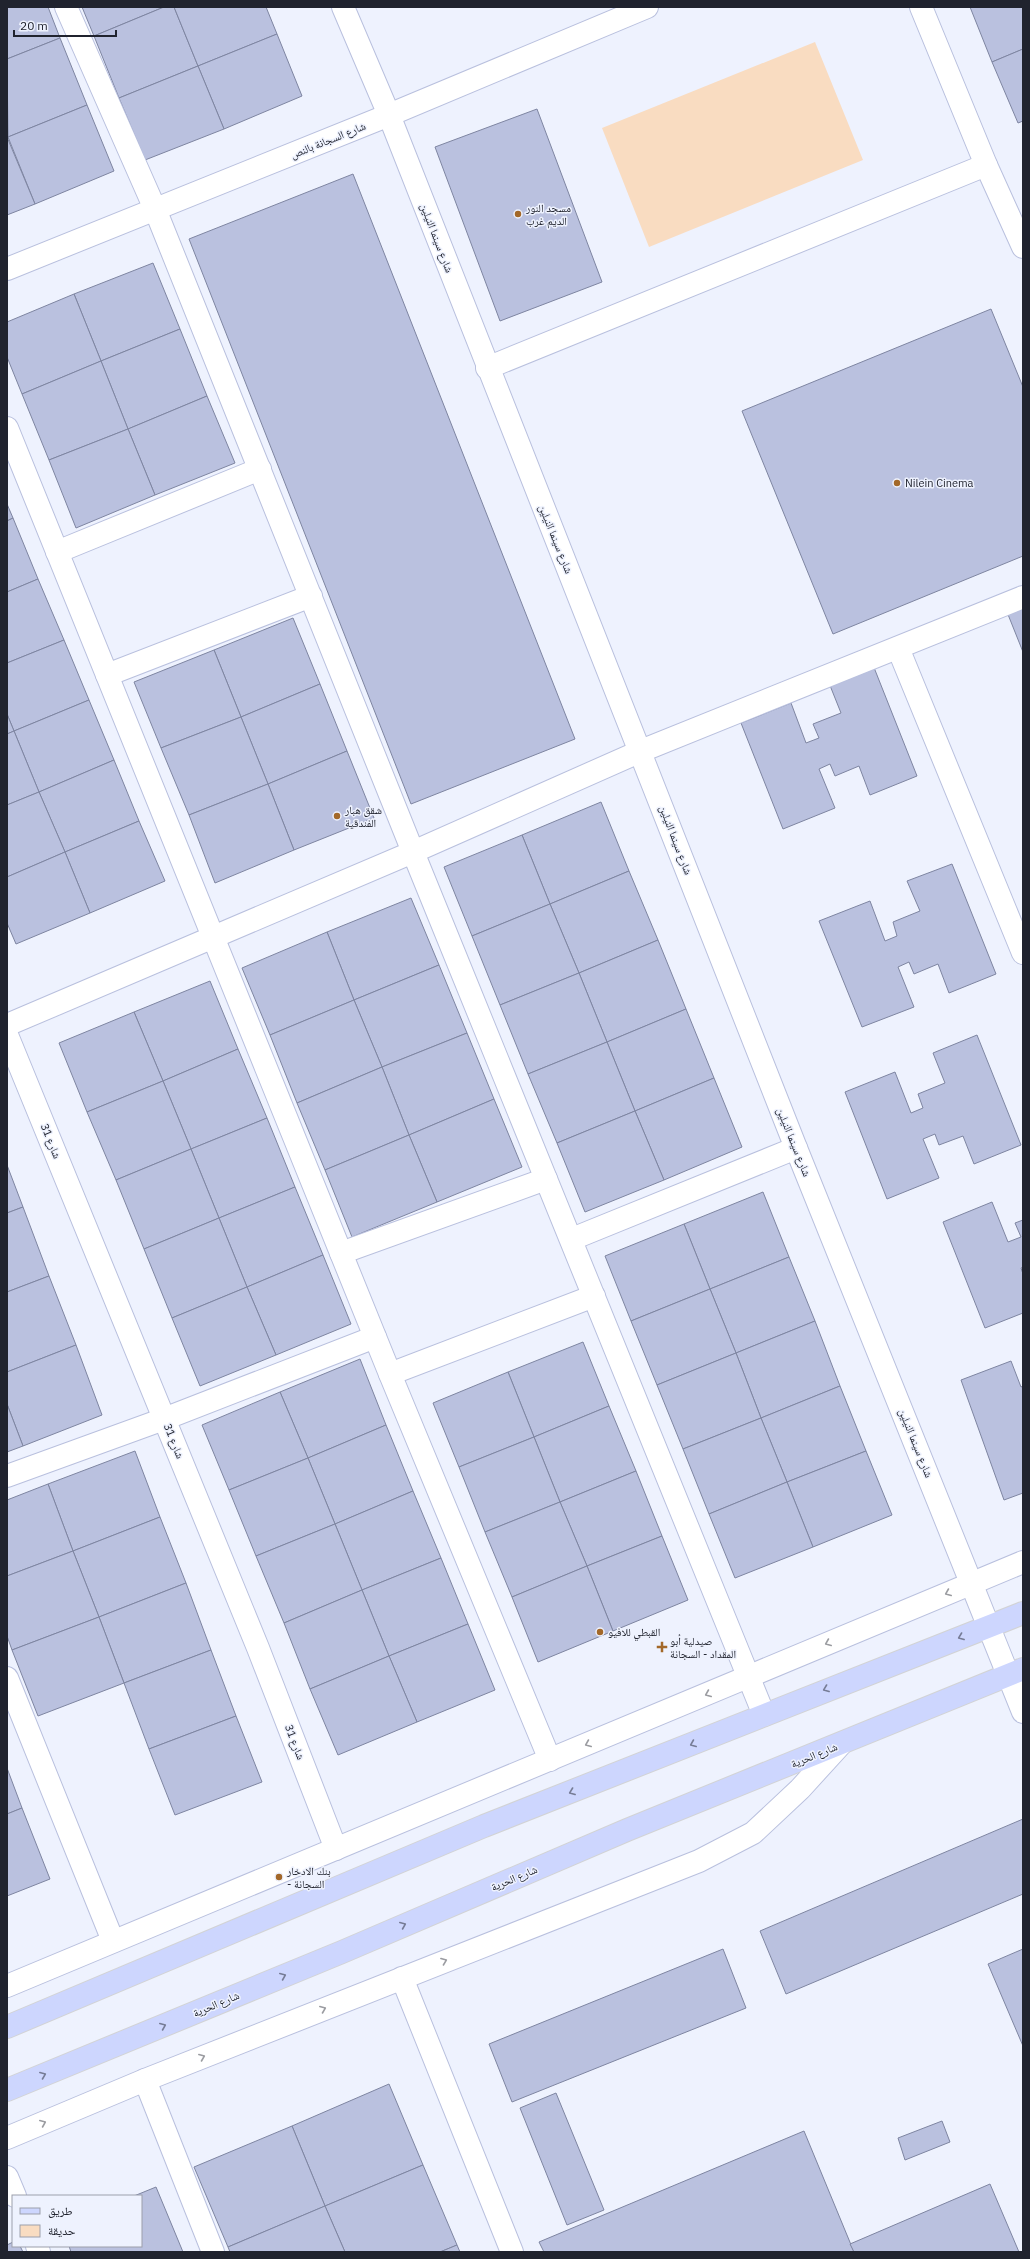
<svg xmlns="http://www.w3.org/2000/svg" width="1030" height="2259" font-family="'IBM Plex Sans','Noto Naskh Arabic',sans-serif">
	<rect width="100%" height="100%" fill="#eef2fe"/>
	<path fill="#f9dcc1" d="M 815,42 L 863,160 L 649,247 L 602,128 Z"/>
	<g fill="#bac1df" stroke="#7e85a1">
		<path d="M 7,7 L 48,7 L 60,38 L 7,59 Z"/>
		<path d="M 82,7 L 164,7 L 94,36 Z"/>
		<path d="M 164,7 L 174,7 L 198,66 L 119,98 L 94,36 Z"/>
		<path d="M 174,7 L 266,7 L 277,34 L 198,66 Z"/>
		<path d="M 970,7 L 1023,7 L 1023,49 L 992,62 Z"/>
		<path d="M 277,34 L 302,96 L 224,129 L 198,66 Z"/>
		<path d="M 60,38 L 87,105 L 8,137 L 7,59 Z"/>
		<path d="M 1023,49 L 1023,121 L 1018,123 L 992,62 Z"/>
		<path d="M 198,66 L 224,129 L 145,160 L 119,98 Z"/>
		<path d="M 87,105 L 114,171 L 35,204 L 8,137 Z"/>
		<path d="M 537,109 L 602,282 L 500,321 L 435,147 Z"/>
		<path d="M 7,137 L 35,204 L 7,215 Z"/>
		<path d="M 353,174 L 575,739 L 411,804 L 189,239 Z"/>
		<path d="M 153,263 L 180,329 L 101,361 L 74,294 Z"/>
		<path d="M 74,294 L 101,361 L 22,394 L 7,357 L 7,322 Z"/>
		<path d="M 991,309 L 1023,387 L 1023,556 L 833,634 L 742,411 Z"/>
		<path d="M 180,329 L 207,396 L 128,429 L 101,361 Z"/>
		<path d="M 101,361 L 128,429 L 49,460 L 22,394 Z"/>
		<path d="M 207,396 L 235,463 L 155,495 L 128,429 Z"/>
		<path d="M 128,429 L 155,495 L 76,528 L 49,460 Z"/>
		<path d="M 7,504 L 13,518 L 7,521 Z"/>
		<path d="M 13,518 L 38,579 L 7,592 L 7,521 Z"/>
		<path d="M 38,579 L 64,640 L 7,663 L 7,592 Z"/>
		<path d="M 1023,606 L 1023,652 L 1007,612 Z"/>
		<path d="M 293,618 L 320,684 L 241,717 L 214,650 Z"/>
		<path d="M 64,640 L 89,700 L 14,731 L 7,714 L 7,663 Z"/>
		<path d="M 214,650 L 241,717 L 161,748 L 134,682 Z"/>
		<path d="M 873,665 L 917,776 L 870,795 L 859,766 L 835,776 L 830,764 L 819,769 L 835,808 L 783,829 L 741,723 L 791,703 L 806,743 L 819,738 L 813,724 L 841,713 L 829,683 Z"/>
		<path d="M 320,684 L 347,751 L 268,784 L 241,717 Z"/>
		<path d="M 89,700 L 114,760 L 39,792 L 14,731 Z"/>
		<path d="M 7,714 L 14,731 L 7,734 Z"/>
		<path d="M 241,717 L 268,784 L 189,815 L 161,748 Z"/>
		<path d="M 14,731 L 39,792 L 7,805 L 7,734 Z"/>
		<path d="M 347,751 L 374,818 L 294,850 L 268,784 Z"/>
		<path d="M 114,760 L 139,821 L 65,852 L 39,792 Z"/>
		<path d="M 268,784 L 294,850 L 215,883 L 189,815 Z"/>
		<path d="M 39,792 L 65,852 L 7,877 L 7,805 Z"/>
		<path d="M 601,802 L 629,871 L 550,904 L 522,835 Z"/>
		<path d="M 139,821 L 165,881 L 90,913 L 65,852 Z"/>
		<path d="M 522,835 L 550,904 L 472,936 L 444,867 Z"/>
		<path d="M 65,852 L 90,913 L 16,944 L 7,923 L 7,877 Z"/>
		<path d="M 952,864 L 996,974 L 949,993 L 938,964 L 914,974 L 909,962 L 898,967 L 914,1007 L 862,1027 L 819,921 L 870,901 L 885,941 L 897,936 L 893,922 L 920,911 L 907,881 Z"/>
		<path d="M 629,871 L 658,940 L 579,973 L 550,904 Z"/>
		<path d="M 411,898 L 439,965 L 354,1000 L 327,932 Z"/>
		<path d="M 550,904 L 579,973 L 500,1005 L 472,936 Z"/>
		<path d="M 327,932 L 354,1000 L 270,1035 L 242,968 Z"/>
		<path d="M 658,940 L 686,1009 L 607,1042 L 579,973 Z"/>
		<path d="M 439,965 L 467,1033 L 382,1067 L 354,1000 Z"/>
		<path d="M 579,973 L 607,1042 L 528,1074 L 500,1005 Z"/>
		<path d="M 210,981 L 238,1049 L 163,1081 L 134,1012 Z"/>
		<path d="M 354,1000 L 382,1067 L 297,1103 L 270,1035 Z"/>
		<path d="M 686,1009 L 714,1078 L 635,1111 L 607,1042 Z"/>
		<path d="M 134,1012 L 163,1081 L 87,1112 L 59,1043 Z"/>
		<path d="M 467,1033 L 494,1099 L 409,1135 L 382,1067 Z"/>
		<path d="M 977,1035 L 1021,1145 L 974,1164 L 963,1136 L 939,1145 L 935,1134 L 923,1139 L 939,1178 L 887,1199 L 845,1092 L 895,1072 L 911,1113 L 923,1108 L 918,1094 L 945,1083 L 933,1053 Z"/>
		<path d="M 607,1042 L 635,1111 L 557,1143 L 528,1074 Z"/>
		<path d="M 238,1049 L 267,1118 L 191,1149 L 163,1081 Z"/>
		<path d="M 382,1067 L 409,1135 L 325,1170 L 297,1103 Z"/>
		<path d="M 714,1078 L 742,1147 L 664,1180 L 635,1111 Z"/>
		<path d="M 163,1081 L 191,1149 L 116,1180 L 87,1112 Z"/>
		<path d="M 494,1099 L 522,1167 L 437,1202 L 409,1135 Z"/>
		<path d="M 635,1111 L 664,1180 L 585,1212 L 557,1143 Z"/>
		<path d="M 267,1118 L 295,1187 L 219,1218 L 191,1149 Z"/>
		<path d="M 409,1135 L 437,1202 L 352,1237 L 325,1170 Z"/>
		<path d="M 191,1149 L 219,1218 L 144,1249 L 116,1180 Z"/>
		<path d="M 7,1165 L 23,1207 L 7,1213 Z"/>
		<path d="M 295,1187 L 323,1255 L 247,1287 L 219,1218 Z"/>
		<path d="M 763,1192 L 789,1257 L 710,1289 L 684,1224 Z"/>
		<path d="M 992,1202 L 1008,1242 L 1021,1237 L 1015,1223 L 1023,1220 L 1023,1267 L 1021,1268 L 1023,1274 L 1023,1313 L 985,1328 L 943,1222 Z"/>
		<path d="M 23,1207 L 49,1276 L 7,1292 L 7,1213 Z"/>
		<path d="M 219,1218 L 247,1287 L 172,1318 L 144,1249 Z"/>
		<path d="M 684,1224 L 710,1289 L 631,1321 L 605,1256 Z"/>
		<path d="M 323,1255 L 351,1324 L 276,1355 L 247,1287 Z"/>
		<path d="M 789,1257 L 815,1321 L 736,1353 L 710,1289 Z"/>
		<path d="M 49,1276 L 76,1345 L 7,1372 L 7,1292 Z"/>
		<path d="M 247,1287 L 276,1355 L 200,1386 L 172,1318 Z"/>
		<path d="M 710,1289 L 736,1353 L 657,1385 L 631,1321 Z"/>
		<path d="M 815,1321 L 840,1386 L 761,1418 L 736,1353 Z"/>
		<path d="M 583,1342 L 609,1406 L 534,1437 L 508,1372 Z"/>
		<path d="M 76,1345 L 102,1415 L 23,1446 L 7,1404 L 7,1372 Z"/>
		<path d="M 736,1353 L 761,1418 L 683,1449 L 657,1385 Z"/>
		<path d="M 360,1359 L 386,1425 L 308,1458 L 280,1392 Z"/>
		<path d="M 1011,1361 L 1021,1387 L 1023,1386 L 1023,1493 L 1004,1500 L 961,1380 Z"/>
		<path d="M 508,1372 L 534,1437 L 459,1467 L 433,1403 Z"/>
		<path d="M 840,1386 L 866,1451 L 787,1482 L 761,1418 Z"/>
		<path d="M 280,1392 L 308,1458 L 229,1490 L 202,1425 Z"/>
		<path d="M 7,1404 L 23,1446 L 7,1452 Z"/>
		<path d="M 609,1406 L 636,1471 L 560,1502 L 534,1437 Z"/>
		<path d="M 761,1418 L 787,1482 L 709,1514 L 683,1449 Z"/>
		<path d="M 386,1425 L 413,1491 L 335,1524 L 308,1458 Z"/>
		<path d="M 534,1437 L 560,1502 L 485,1532 L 459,1467 Z"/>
		<path d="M 135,1451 L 160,1517 L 73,1551 L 48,1484 Z"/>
		<path d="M 866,1451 L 892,1515 L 813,1547 L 787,1482 Z"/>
		<path d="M 308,1458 L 335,1524 L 256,1556 L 229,1490 Z"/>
		<path d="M 636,1471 L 662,1536 L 587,1566 L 560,1502 Z"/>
		<path d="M 787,1482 L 813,1547 L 735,1578 L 709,1514 Z"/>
		<path d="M 48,1484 L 73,1551 L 7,1576 L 7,1500 Z"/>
		<path d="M 413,1491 L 441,1558 L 362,1590 L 335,1524 Z"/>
		<path d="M 560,1502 L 587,1566 L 512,1597 L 485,1532 Z"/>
		<path d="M 160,1517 L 186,1583 L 99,1617 L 73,1551 Z"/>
		<path d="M 335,1524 L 362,1590 L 284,1623 L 256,1556 Z"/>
		<path d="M 662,1536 L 688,1600 L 613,1631 L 587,1566 Z"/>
		<path d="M 73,1551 L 99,1617 L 12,1650 L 7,1636 L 7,1576 Z"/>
		<path d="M 441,1558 L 468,1624 L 389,1656 L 362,1590 Z"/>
		<path d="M 587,1566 L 613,1631 L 538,1662 L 512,1597 Z"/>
		<path d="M 186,1583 L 211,1650 L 124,1683 L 99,1617 Z"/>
		<path d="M 362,1590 L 389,1656 L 310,1689 L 284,1623 Z"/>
		<path d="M 99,1617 L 124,1683 L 38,1716 L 12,1650 Z"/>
		<path d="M 468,1624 L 495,1690 L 417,1722 L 389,1656 Z"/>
		<path d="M 211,1650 L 236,1716 L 149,1749 L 124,1683 Z"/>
		<path d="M 389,1656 L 417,1722 L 338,1755 L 310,1689 Z"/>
		<path d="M 236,1716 L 262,1782 L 175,1815 L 149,1749 Z"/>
		<path d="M 7,1768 L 22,1808 L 7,1814 Z"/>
		<path d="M 22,1808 L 50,1879 L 7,1896 L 7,1814 Z"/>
		<path d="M 1023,1819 L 1023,1894 L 786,1994 L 760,1931 Z"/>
		<path d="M 723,1949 L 746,2008 L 512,2102 L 489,2044 Z"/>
		<path d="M 1023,1949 L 1023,2046 L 988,1964 Z"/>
		<path d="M 389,2084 L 423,2165 L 325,2206 L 292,2126 Z"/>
		<path d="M 556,2093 L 604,2210 L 567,2225 L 520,2108 Z"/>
		<path d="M 942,2121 L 950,2142 L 905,2160 L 898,2138 Z"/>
		<path d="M 292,2126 L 325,2206 L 228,2247 L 194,2167 Z"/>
		<path d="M 804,2131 L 854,2252 L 544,2252 L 539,2242 Z"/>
		<path d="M 423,2165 L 457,2245 L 440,2252 L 345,2252 L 325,2206 Z"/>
		<path d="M 990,2184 L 1019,2252 L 854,2252 L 850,2244 Z"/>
		<path d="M 156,2187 L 183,2252 L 71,2252 L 69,2246 L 141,2246 L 141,2196 L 134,2196 Z"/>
		<path d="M 325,2206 L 345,2252 L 230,2252 L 228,2247 Z"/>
		<path d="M 13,2242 L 13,2246 L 20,2246 L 23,2252 L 7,2252 L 7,2245 Z"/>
		<path d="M 457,2245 L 460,2252 L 440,2252 Z"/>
	</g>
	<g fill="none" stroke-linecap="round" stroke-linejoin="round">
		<g stroke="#b9c0de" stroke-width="24">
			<g id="minor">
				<path d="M 66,7 L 155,209 L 413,852 L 764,1715"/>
				<path d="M 343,7 L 389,115 L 796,1148 L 1023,1712"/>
				<path d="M 921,7 L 986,165 L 1023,247"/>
				<path d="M 7,269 L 389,115 L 647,7"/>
				<path d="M 487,368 L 986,165"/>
				<path d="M 7,428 L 390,1374 L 550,1760"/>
				<path d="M 57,552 L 260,469"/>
				<path d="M 898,648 L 1023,953"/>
				<path d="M 107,675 L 311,596"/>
				<path d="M 7,1025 L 413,852 L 641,751 L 1023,597"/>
				<path d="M 7,1035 L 258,1648 L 336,1849"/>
				<path d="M 572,1239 L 796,1148"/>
				<path d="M 341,1253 L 546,1179"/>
				<path d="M 390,1374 L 594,1296"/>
				<path d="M 7,1476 L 164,1419 L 375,1337"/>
				<path d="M 7,1678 L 113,1941"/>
				<path d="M 402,1978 L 512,2252"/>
				<path d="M 7,1986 L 1023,1562"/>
				<path d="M 145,2080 L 213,2252"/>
				<path d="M 7,2138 L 145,2080 L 699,1861 L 753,1833 L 800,1789 L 841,1744"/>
				<path d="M 7,2177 L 15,2196"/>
				<path d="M 37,2246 L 39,2252"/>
			</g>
		</g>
		<g stroke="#d2d3d5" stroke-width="24">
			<g id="major">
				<path d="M 7,2027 L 484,1826 L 1023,1613"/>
				<path d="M 7,2090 L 342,1952 L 627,1830 L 1023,1669"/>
			</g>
		</g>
		<use href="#minor" stroke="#fff" stroke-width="22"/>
		<use href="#major" stroke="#cdd6fe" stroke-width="22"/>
	</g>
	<defs><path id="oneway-chevron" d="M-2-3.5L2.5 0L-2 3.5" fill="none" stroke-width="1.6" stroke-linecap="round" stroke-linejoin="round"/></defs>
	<g stroke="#9b9ca1">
		<use href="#oneway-chevron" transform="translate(948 1593) rotate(157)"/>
		<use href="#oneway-chevron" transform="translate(828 1643) rotate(157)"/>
		<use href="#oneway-chevron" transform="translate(708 1694) rotate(157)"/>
		<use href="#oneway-chevron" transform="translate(588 1744) rotate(157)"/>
		<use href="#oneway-chevron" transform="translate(444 1961) rotate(-21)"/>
		<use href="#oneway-chevron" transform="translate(323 2009) rotate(-22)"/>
		<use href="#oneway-chevron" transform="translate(202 2057) rotate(-22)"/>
		<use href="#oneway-chevron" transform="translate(43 2123) rotate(-23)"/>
	</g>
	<g stroke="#767c96">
		<use href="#oneway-chevron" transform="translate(961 1637) rotate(159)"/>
		<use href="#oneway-chevron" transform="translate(826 1689) rotate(159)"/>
		<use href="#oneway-chevron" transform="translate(693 1744) rotate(157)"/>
		<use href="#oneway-chevron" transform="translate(572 1792) rotate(159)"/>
		<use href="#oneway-chevron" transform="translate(403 1925) rotate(-23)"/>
		<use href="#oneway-chevron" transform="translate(283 1976) rotate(-23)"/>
		<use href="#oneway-chevron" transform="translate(163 2026) rotate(-23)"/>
		<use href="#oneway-chevron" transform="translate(43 2075) rotate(-22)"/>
	</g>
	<g fill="#a36829" stroke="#eef2fe" stroke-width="1.5">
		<circle cx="518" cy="214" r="4"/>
		<circle cx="897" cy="483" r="4"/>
		<circle cx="337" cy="816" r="4"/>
		<circle cx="600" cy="1632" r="4"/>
		<path d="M660 1641h4v4h4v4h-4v4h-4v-4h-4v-4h4z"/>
		<circle cx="279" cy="1877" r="4"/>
	</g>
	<g text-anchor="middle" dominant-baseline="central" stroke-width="3" stroke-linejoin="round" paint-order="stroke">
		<g font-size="11" fill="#20232e" stroke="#eef2fe">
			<text transform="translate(328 140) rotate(-22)">شارع السجانة بالنص</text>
			<text transform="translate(437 238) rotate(69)">شارع سينما النيلين</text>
			<text transform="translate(556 539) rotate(68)">شارع سينما النيلين</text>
			<text transform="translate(676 840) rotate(69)">شارع سينما النيلين</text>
			<text transform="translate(51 1141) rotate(68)">شارع 31</text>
			<text transform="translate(794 1142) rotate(68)">شارع سينما النيلين</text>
			<text transform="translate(174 1441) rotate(68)">شارع 31</text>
			<text transform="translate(916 1443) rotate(68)">شارع سينما النيلين</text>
			<text transform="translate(295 1742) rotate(69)">شارع 31</text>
			<text transform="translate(814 1755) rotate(-22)">شارع الحرية</text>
			<text transform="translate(514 1878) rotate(-23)">شارع الحرية</text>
			<text transform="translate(216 2004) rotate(-23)">شارع الحرية</text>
		</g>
		<g font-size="11" fill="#20232e" stroke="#eef2fe" text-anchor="start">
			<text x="526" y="208">مسجد النور<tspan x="526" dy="13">الديم غرب</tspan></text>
			<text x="905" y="483">Nilein Cinema</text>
			<text x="345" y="810">شقق هبار<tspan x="345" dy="13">الفندقية</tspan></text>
			<text x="608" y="1632">القبطي للافيو</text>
			<text x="670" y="1641">صيدلية أبو<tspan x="670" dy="13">المقداد - السجانة</tspan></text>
			<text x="287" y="1871">بنك الادخار<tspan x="287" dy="13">- السجانة</tspan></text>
		</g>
	</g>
	<rect width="1030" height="2259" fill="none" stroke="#20232e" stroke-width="16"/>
	<rect x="12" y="2195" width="130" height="52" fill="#eef2fe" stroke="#9c9fab"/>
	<rect x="20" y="2208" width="20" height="6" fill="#cdd6fe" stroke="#9c9fab"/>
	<text x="48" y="2215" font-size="12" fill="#20232e">طريق</text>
	<rect x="20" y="2225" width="20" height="12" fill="#f9dcc1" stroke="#9c9fab"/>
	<text x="48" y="2235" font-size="12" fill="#20232e">حديقة</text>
	<path d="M14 30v6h102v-6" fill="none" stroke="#20232e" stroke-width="2"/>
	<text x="20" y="30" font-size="12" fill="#20232e" stroke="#eef2fe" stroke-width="3" paint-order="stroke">20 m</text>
</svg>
